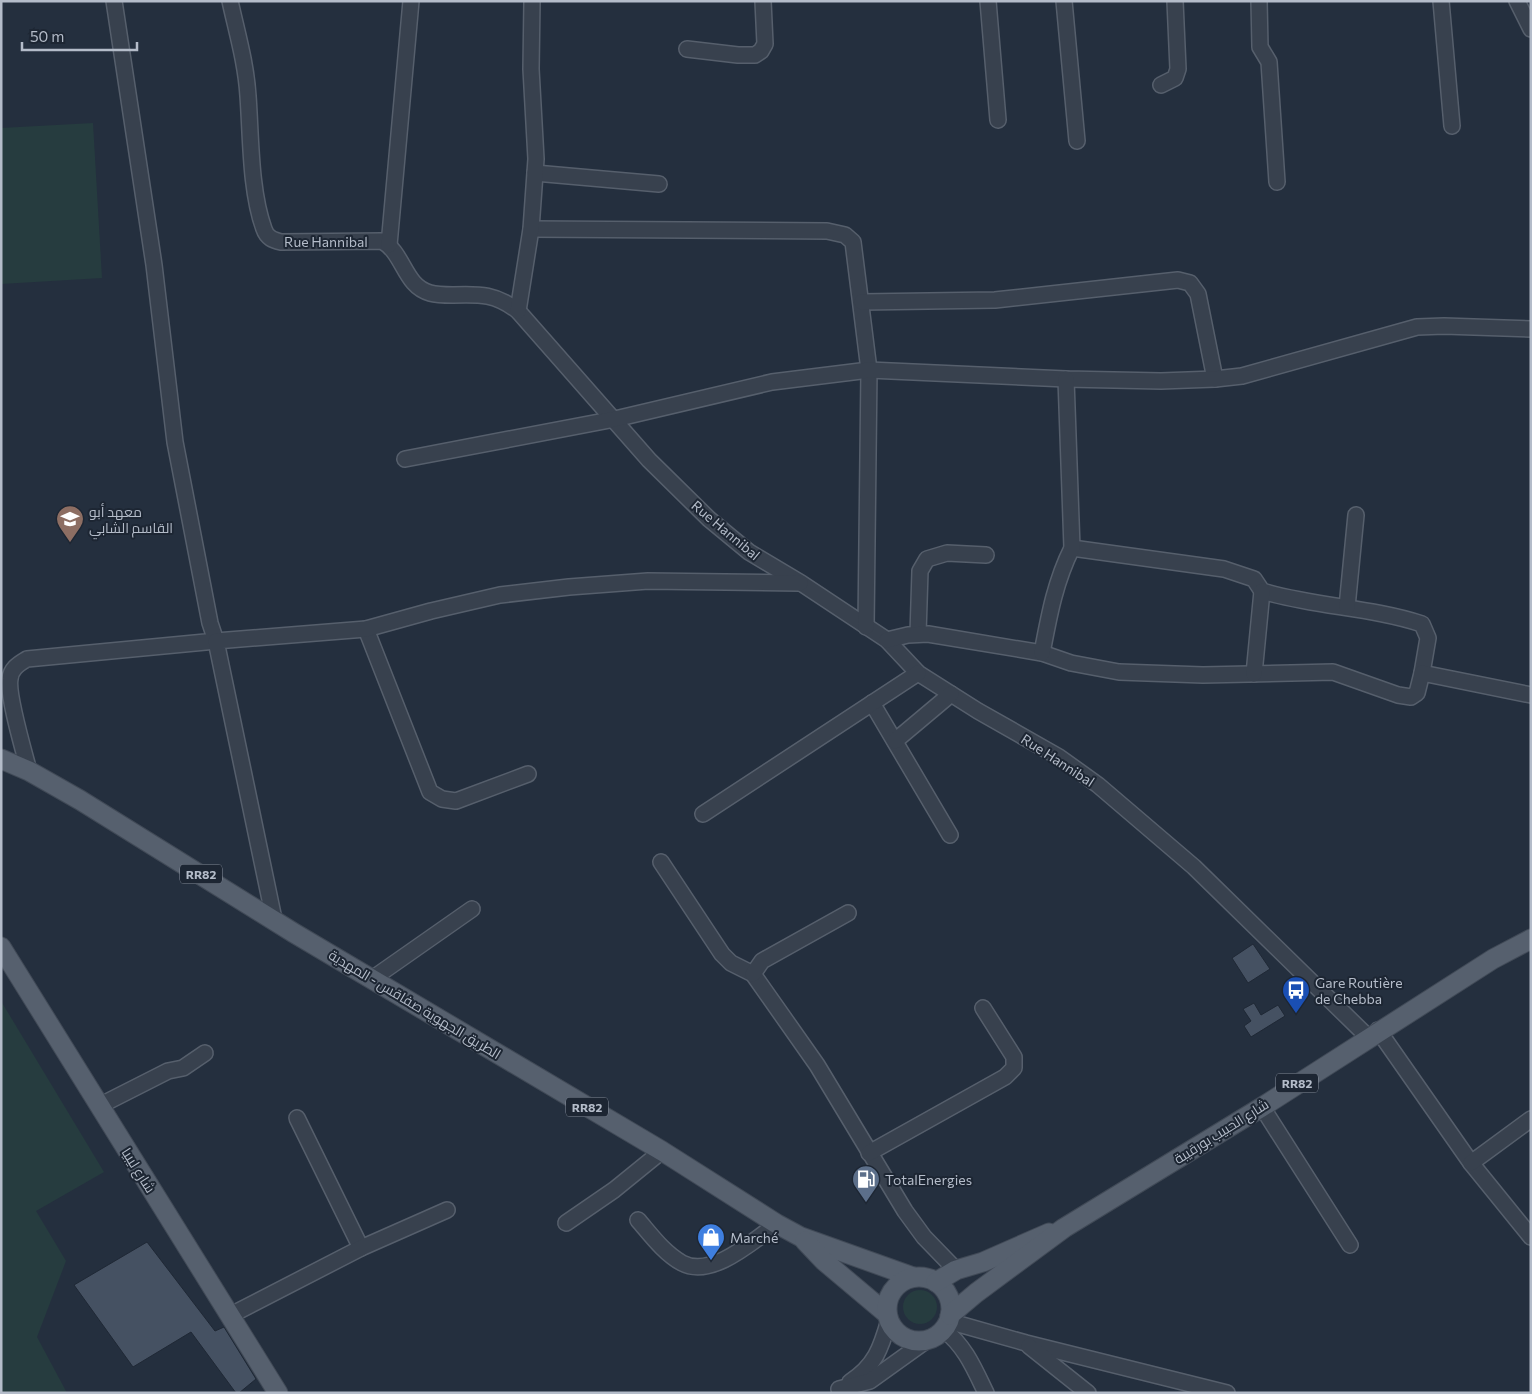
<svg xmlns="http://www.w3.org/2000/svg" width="1532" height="1394" font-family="Commissioner,Cairo,sans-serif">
	<rect width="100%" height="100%" fill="#242f3e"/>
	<g fill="#263c3f">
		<path d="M 93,123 L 102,278 L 1,284 L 1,128 Z"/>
		<path d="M 1,1001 L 104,1172 L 36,1211 L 66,1261 L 37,1337 L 67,1393 L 1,1393 Z"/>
		<circle cx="920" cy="1307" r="17"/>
	</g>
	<g fill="#455162" stroke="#1f2835">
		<path d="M 1253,944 L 1270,969 L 1248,983 L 1232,958 Z"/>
		<path d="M 1254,1003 L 1261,1015 L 1278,1005 L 1285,1016 L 1251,1037 L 1244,1026 L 1251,1021 L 1243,1009 Z"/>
		<path d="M 147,1242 L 215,1331 L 224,1327 L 256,1379 L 239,1393 L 236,1393 L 191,1332 L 133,1367 L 74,1285 Z"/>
	</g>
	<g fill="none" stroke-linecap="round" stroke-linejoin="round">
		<g stroke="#565f6c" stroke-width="18">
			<g id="minor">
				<path d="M 230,1 C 237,33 246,63 248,96 C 251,136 250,191 264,229 C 267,238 273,240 281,242 L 382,241 C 404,253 404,286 430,293 C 437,295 446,295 453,295 C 481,294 496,294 518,311 L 649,460 L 709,519 L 749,552 L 801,583 L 887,640 L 918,673 L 978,711 L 1059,757 L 1098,785 L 1194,867 L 1369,1038"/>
				<path d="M 988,1 L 998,120"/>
				<path d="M 1064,1 L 1077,141"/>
				<path d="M 1259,1 L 1260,47 L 1269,62 L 1277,182"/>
				<path d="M 1441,1 L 1452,126"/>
				<path d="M 1517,1 L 1531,29"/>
				<path d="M 687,49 L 738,55 L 755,55 L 761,51 L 765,44 L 763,1"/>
				<path d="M 1161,85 L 1175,78 L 1178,69 L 1175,1"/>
				<path d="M 535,173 L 659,184"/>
				<path d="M 531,229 L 827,231 L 845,235 L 853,242 L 869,370 L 866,627"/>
				<path d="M 389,245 L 411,1"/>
				<path d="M 862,302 L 995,300 L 1178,280 L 1190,283 L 1198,294 L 1215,379"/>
				<path d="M 518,311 L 531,229 L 536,159 L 531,69 L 532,1"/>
				<path d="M 405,459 L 615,419 L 772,382 L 869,370 L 1066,379 L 1161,381 L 1215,379 L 1242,376 L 1417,327 L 1444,326 L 1531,329"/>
				<path d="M 1072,548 L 1224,569 L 1254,579 L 1262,591 C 1315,607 1370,607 1422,624 L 1428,638 L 1422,673"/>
				<path d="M 1347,607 L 1356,515"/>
				<path d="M 366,629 L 430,792 L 442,799 L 456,801 L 528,774"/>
				<path d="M 918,634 L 920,571 L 927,559 L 947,553 L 986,555"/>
				<path d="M 887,640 L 908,635 L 928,634 L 1042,653 L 1071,663 L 1119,672 L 1203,675 L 1333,672 L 1398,695 L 1411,697 L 1417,693 L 1422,673 L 1531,695"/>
				<path d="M 1042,653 C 1049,616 1055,582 1072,548 L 1066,379"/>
				<path d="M 1254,674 L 1262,591"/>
				<path d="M 872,703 L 950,835"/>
				<path d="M 895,741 L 951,694"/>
				<path d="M 29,771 C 24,752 7,694 10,679 C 11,668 19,664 27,659 L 216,641 L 210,623 L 175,442 L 154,265 L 114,1"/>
				<path d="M 703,814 L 918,673"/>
				<path d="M 661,862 L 722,954 L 731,963 L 753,974 L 817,1065 L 905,1211 L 924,1237 L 956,1270"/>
				<path d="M 274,919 L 216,641 L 366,629 L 431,611 L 500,595 L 569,587 L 648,581 L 800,583"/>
				<path d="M 753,974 L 762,961 L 848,913"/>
				<path d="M 372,979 L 472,909"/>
				<path d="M 1378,1030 L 1471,1163 L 1531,1237"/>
				<path d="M 99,1106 L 168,1071 L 183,1068 L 205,1053"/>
				<path d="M 1262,1107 L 1350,1245"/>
				<path d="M 297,1118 L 361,1248"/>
				<path d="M 869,1153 L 1005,1077 L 1014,1068 L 1014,1057 L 983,1008"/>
				<path d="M 1471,1163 L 1531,1119"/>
				<path d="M 638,1220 C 651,1235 664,1253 682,1263 C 712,1279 754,1240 777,1224"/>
				<path d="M 566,1223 L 614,1190 L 662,1151"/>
				<path d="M 229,1316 L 361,1248 L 447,1210"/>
				<path d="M 948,1321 L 1026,1343 L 1227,1393"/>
				<path d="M 943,1329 C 965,1346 974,1368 986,1393"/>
				<path d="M 1029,1346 L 1088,1393"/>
				<path d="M 850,1382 C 875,1366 881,1348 889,1320"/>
				<path d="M 839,1389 L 870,1381 L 930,1338"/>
			</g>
		</g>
		<g stroke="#414a57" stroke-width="21">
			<g id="major">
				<path d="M 1,759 L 29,771 L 80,800 L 294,933 L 662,1151 L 777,1224 L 801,1237 L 913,1277"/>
				<path d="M 1,947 L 278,1393"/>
				<path d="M 805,1241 L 824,1261 L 887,1314"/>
				<circle cx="919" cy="1309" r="32"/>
				<path d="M 936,1282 L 956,1270 L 983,1262 L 1049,1233"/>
				<path d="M 950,1315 L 976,1293 L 1064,1228 L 1262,1107 L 1493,959 L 1531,939"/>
			</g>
		</g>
		<use href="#minor" stroke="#38414e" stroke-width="15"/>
		<use href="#major" stroke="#56606e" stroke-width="19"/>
	</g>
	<defs>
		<g id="school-pin" transform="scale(1.4375)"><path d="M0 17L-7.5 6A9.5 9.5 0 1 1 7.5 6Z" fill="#8d6e63" stroke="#1d2633"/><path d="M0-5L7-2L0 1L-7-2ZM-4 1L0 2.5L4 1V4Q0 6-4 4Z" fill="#fff"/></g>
		<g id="bus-pin" transform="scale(1.4375)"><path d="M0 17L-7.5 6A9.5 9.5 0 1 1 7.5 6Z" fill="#1a4fb4" stroke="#1d2633"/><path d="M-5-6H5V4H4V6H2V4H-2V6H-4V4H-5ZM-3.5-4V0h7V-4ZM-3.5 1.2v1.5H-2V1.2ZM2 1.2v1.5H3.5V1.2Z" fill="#fff"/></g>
		<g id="fuel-pin" transform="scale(1.4375)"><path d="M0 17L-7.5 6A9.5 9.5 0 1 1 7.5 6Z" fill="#5c6f8a" stroke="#1d2633"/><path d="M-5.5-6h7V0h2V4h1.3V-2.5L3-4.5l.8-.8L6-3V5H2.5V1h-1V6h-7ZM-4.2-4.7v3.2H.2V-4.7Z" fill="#fff"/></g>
		<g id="shop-pin" transform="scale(1.4375)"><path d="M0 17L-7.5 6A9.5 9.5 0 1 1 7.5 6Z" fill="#3f7fe0" stroke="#1d2633"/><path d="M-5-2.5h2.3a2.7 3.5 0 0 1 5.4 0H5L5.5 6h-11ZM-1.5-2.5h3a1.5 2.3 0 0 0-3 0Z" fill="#fff"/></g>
	</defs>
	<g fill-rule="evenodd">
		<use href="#school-pin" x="70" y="519"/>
		<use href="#bus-pin" x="1296" y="990"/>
		<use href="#fuel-pin" x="866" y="1179"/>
		<use href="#shop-pin" x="711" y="1237"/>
	</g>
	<g text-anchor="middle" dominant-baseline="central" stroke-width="4" stroke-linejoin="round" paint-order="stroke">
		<g fill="#1d2633" stroke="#878f9c" stroke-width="1">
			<rect x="180" y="864.5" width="42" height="19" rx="4"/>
			<rect x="1276" y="1073.5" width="42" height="19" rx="4"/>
			<rect x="566" y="1097.5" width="42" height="19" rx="4"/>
		</g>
		<g font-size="12" font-weight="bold" fill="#b4bcc9">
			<text x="201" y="874">RR82</text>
			<text x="1297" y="1083">RR82</text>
			<text x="587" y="1107">RR82</text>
		</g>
		<g font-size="14" fill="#b4bcc9" stroke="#1d2633">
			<text x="326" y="241">Rue Hannibal</text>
			<text transform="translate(726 530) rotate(40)">Rue Hannibal</text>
			<text transform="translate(1058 760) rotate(33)">Rue Hannibal</text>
			<text transform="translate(415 1004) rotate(31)">الطريق الجهوية صفاقس - المهدية</text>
			<text transform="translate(1221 1131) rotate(-32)">شارع الحبيب بورقيبة</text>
			<text transform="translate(139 1170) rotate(58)">شارع ليبيا</text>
		</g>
		<g font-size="14" fill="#b4bcc9" stroke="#1d2633" text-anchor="start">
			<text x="89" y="511">معهد أبو<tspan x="89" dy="16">القاسم الشابي</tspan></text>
			<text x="1315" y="982">Gare Routière<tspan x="1315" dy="16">de Chebba</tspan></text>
			<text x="885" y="1179">TotalEnergies</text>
			<text x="730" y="1237">Marché</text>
		</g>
	</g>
	<rect width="1532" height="1394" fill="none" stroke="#b4bcc9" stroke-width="5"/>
	<path d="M22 42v8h115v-8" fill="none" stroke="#b4bcc9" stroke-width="2.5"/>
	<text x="30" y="42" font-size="15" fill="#b4bcc9" stroke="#1d2633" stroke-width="4" paint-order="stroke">50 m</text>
</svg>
